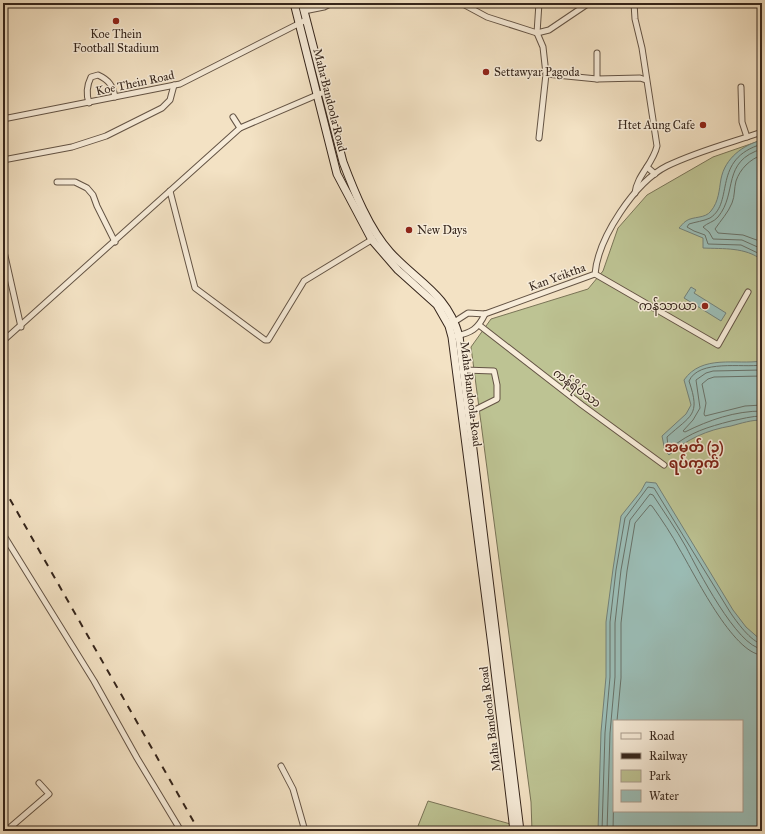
<svg xmlns="http://www.w3.org/2000/svg" width="765" height="834" font-family="'IM FELL Great Primer','Noto Sans Myanmar',serif">
	<rect width="100%" height="100%" fill="#f3e2c4"/>
	<filter id="stains"><feTurbulence type="fractalNoise" baseFrequency=".005" numOctaves="4"/><feColorMatrix values="0 0 0 0 .2 0 0 0 0 .09 0 0 0 0 .02 0 0 0 .5 -.17"/></filter>
	<radialGradient id="worn" r=".72"><stop offset=".6" stop-color="#630" stop-opacity="0"/><stop offset="1" stop-color="#630" stop-opacity=".3"/></radialGradient>
	<g fill="#bdc393" stroke="#797457" fill-rule="evenodd">
		<path d="M 762,140 L 762,831 L 532,831 L 531,802 L 471,347 L 491,319 L 588,289 L 603,271 L 618,228 L 647,195 L 713,157 ZM 614,721 L 742,721 L 742,811 L 614,811 Z"/>
		<path d="M 428,801 L 514,825 L 514,831 L 416,831 Z"/>
	</g>
	<g fill="#9bbdb6" stroke="#728078" fill-rule="evenodd">
		<path d="M 762,140 L 762,260 C 745,247 724,249 703,248 L 703,238 L 679,228 C 681,226 683,223 686,221 C 693,216 705,219 711,211 C 719,201 719,190 721,179 C 725,158 743,145 762,140 Z"/>
		<path d="M 691,287 L 696,290 L 694,293 L 726,313 L 721,321 L 684,298 Z"/>
		<path d="M 762,361 L 762,420 C 751,420 742,423 731,426 C 707,430 687,439 669,455 L 665,451 L 662,436 L 686,414 L 691,405 L 684,380 C 702,354 736,365 762,361 Z"/>
		<path d="M 646,482 L 656,483 L 733,610 L 746,627 L 762,641 L 762,831 L 598,831 L 601,732 L 606,677 L 606,622 L 613,569 L 621,516 L 641,491 ZM 614,721 L 742,721 L 742,811 L 614,811 Z"/>
	</g>
	<g fill="none" stroke-linecap="round" stroke-linejoin="round">
		<g stroke="#687168" stroke-width="1">
			<path d="M 762,144 C 711,159 735,202 710,218 C 704,221 695,222 689,224 L 687,227 L 694,231 L 705,235 L 708,244 L 741,245 L 762,255"/>
			<path d="M 762,149 C 721,161 738,193 718,217 C 714,222 707,223 703,227 L 709,232 L 713,239 L 742,240 L 762,249"/>
			<path d="M 762,155 C 750,159 740,169 736,181 C 734,188 735,196 732,203 C 728,213 721,220 715,229 L 718,233 L 743,235 L 762,242"/>
			<path d="M 762,365 C 742,368 699,359 689,381 C 701,416 691,415 667,437 L 668,446 L 671,448 C 690,432 708,427 731,421 C 742,419 751,416 762,416"/>
			<path d="M 762,370 L 713,371 L 706,373 L 696,380 L 700,408 L 693,420 L 683,431 L 685,432 C 709,420 735,411 762,411"/>
			<path d="M 762,376 L 714,377 L 708,379 L 702,384 L 706,403 L 704,414 L 705,416 L 745,406 L 762,405"/>
			<path d="M 617,721 L 621,678 L 621,623 L 627,571 L 635,523 L 650,505 L 652,506 C 662,520 672,535 680,550 C 694,573 733,654 762,655"/>
			<path d="M 602,831 L 605,733 L 610,677 L 610,622 L 616,570 L 625,518 L 648,487 L 654,488 L 730,612 C 736,621 751,642 762,644"/>
			<path d="M 607,831 L 610,733 L 615,677 L 615,623 L 621,570 L 630,520 L 650,494 L 653,495 C 664,512 676,529 686,547 C 697,568 737,647 762,649"/>
			<path d="M 613,831 L 614,779"/>
		</g>
		<g stroke="#645445" stroke-width="7">
			<g id="minor">
				<path d="M 461,3 L 487,17 L 537,33 L 549,30 L 589,3"/>
				<path d="M 634,3 L 635,19 L 642,48 L 657,146 C 653,164 637,175 635,193"/>
				<path d="M 304,11 L 324,7 L 332,3"/>
				<path d="M 597,53 L 597,79 L 640,78 L 646,80"/>
				<path d="M 546,74 L 597,79"/>
				<path d="M 741,87 L 742,122 L 747,137"/>
				<path d="M 89,103 C 86,94 87,85 91,77 L 98,75 C 109,80 113,86 115,97"/>
				<path d="M 233,117 L 240,128"/>
				<path d="M 3,119 L 180,84 L 306,20"/>
				<path d="M 539,138 L 546,74 L 543,47 L 537,33 L 539,3"/>
				<path d="M 3,160 L 72,147 L 106,136 L 162,108 L 170,100 L 174,85"/>
				<path d="M 647,167 L 655,174"/>
				<path d="M 57,182 L 75,182 L 87,188 L 93,195 L 97,206 L 115,242"/>
				<path d="M 170,191 L 195,288 L 265,340 L 268,340 L 270,337 L 304,281 L 373,239"/>
				<path d="M 3,247 L 21,327"/>
				<path d="M 595,274 L 718,345 L 748,292"/>
				<path d="M 485,314 L 595,274 C 598,238 635,182 667,166 C 698,151 730,143 762,132"/>
				<path d="M 451,324 L 468,313 L 485,314"/>
				<path d="M 479,325 L 582,405 L 664,465"/>
				<path d="M 456,336 C 471,333 478,329 485,314"/>
				<path d="M 3,341 L 240,128 L 324,92"/>
				<path d="M 464,370 L 494,371 L 497,385 L 497,399 L 469,413"/>
				<path d="M 3,534 L 94,681 L 137,758 L 181,831"/>
				<path d="M 281,766 L 293,789 L 305,831"/>
				<path d="M 6,831 L 49,794 L 39,783"/>
			</g>
		</g>
		<g stroke="#35251b" stroke-width="9">
			<g id="secondary">
				<path d="M 294,3 L 337,174 L 372,240 L 398,270 L 437,305 L 449,326 L 452,337 L 492,646 L 514,831"/>
				<path d="M 302,3 L 343,162 C 354,191 369,229 390,252 C 417,282 447,293 459,336 L 520,831"/>
			</g>
		</g>
		<use href="#minor" stroke="#f7ecd9" stroke-width="5"/>
		<use href="#secondary" stroke="#f7ecd9" stroke-width="7"/>
		<path stroke="#35251b" stroke-width="2" stroke-dasharray="7 7" stroke-linecap="butt" d="M 3,487 L 199,831"/>
	</g>
	<g fill="#8f2418" stroke="#f7ecd9" stroke-width="1.5">
		<circle cx="116" cy="21" r="4"/>
		<circle cx="486" cy="72" r="4"/>
		<circle cx="703" cy="125" r="4"/>
		<circle cx="409" cy="230" r="4"/>
		<circle cx="705" cy="306" r="4"/>
	</g>
	<g text-anchor="middle" dominant-baseline="central" stroke-width="3" stroke-linejoin="round" paint-order="stroke">
		<g font-size="12" fill="#35251b" stroke="#f7ecd9" text-anchor="start">
			<text x="116" y="34" text-anchor="middle">Koe Thein<tspan x="116" dy="14">Football Stadium</tspan></text>
			<text x="494" y="72">Settawyar Pagoda</text>
			<text x="695" y="125" text-anchor="end">Htet Aung Cafe</text>
			<text x="417" y="230">New Days</text>
			<text x="697" y="306" text-anchor="end">ကန်သာယာ</text>
		</g>
		<g font-size="12" fill="#35251b" stroke="#f7ecd9">
			<text transform="translate(135 83) rotate(-12)">Koe Thein Road</text>
			<text transform="translate(330 100) rotate(76)">Maha Bandoola Road</text>
			<text transform="translate(557 277) rotate(-20)">Kan Yeiktha</text>
			<text transform="translate(577 388) rotate(37)">ကန်ရိပ်သာ</text>
			<text transform="translate(471 394) rotate(83)">Maha Bandoola Road</text>
			<text transform="translate(490 719) rotate(-97)">Maha Bandoola Road</text>
		</g>
		<g font-size="14" font-weight="bold" fill="#7a1f14" stroke="#f7ecd9">
			<text x="694" y="447">အမှတ် (၃)<tspan x="694" dy="16">ရပ်ကွက်</tspan></text>
		</g>
	</g>
	<rect width="765" height="834" fill="none" stroke="#f3e2c4" stroke-width="16"/>
	<rect x="4" y="4" width="757" height="826" fill="none" stroke="#35251b" stroke-width="2"/>
	<rect x="8" y="8" width="749" height="818" fill="none" stroke="#35251b"/>
	<rect x="613" y="720" width="130" height="92" fill="#f7ecd9" stroke="#a99c8d"/>
	<rect x="621" y="733" width="20" height="6" fill="#f7ecd9" stroke="#a99c8d"/>
	<text x="649" y="740" font-size="12" fill="#35251b">Road</text>
	<rect x="621" y="753" width="20" height="6" fill="#35251b" stroke="#a99c8d"/>
	<text x="649" y="760" font-size="12" fill="#35251b">Railway</text>
	<rect x="621" y="770" width="20" height="12" fill="#bdc393" stroke="#a99c8d"/>
	<text x="649" y="780" font-size="12" fill="#35251b">Park</text>
	<rect x="621" y="790" width="20" height="12" fill="#9bbdb6" stroke="#a99c8d"/>
	<text x="649" y="800" font-size="12" fill="#35251b">Water</text>
	<rect width="100%" height="100%" filter="url(#stains)"/>
	<rect width="100%" height="100%" fill="url(#worn)"/>
</svg>
